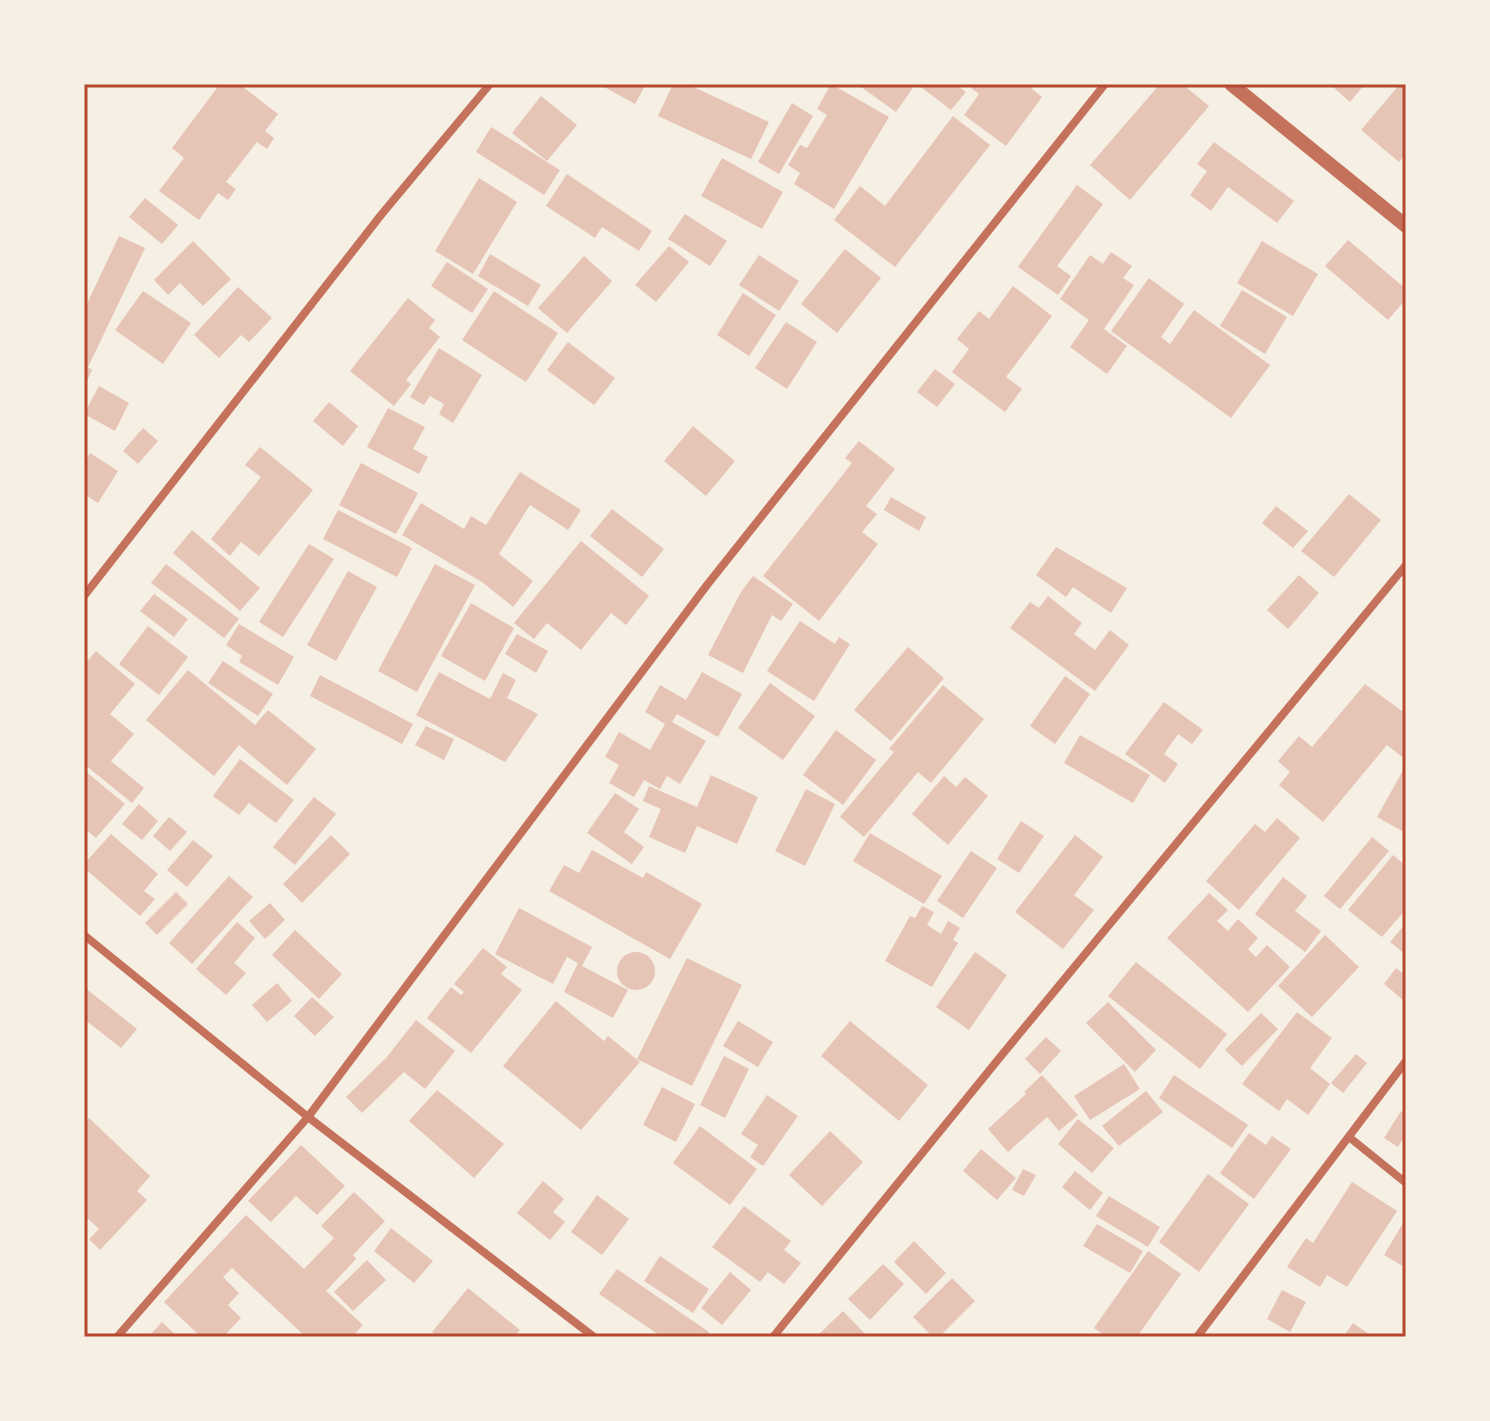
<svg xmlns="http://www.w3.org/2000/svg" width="1490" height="1421" font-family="Helvetica,sans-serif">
	<rect width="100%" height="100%" fill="#f6efe4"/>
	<g fill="#e6c5b7">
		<path d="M 220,84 L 239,84 L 278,114 L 265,131 L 274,138 L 267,149 L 257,142 L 226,182 L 236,189 L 228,200 L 218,193 L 199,220 L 159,191 L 184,158 L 172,148 Z"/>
		<path d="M 599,84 L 646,84 L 635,104 Z"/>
		<path d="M 673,84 L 687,84 L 769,122 L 751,159 L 658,116 Z"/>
		<path d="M 831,84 L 889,117 L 834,209 L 794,184 L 800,173 L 788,165 L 800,145 L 807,148 L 827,115 L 817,109 Z"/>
		<path d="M 857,84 L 913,84 L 915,85 L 896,112 Z"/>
		<path d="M 917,84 L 955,84 L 966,92 L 951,110 Z"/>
		<path d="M 974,84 L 1035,84 L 1032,89 L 1042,97 L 1006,146 L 964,115 L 979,94 L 971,88 Z"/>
		<path d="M 1160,84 L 1182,84 L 1209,106 L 1130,200 L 1090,165 Z"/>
		<path d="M 1330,84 L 1365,84 L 1350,102 Z"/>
		<path d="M 1400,84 L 1406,84 L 1406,153 L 1399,162 L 1361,130 Z"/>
		<path d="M 541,96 L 577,125 L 547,161 L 512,133 Z"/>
		<path d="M 792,103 L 813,116 L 779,174 L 758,162 Z"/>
		<path d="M 953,116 L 990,145 L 895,267 L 834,220 L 860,186 L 885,206 Z"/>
		<path d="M 491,127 L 560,170 L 544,195 L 476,152 Z"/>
		<path d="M 1214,142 L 1294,201 L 1277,223 L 1228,187 L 1211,211 L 1190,195 L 1207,171 L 1197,164 Z"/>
		<path d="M 722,158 L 783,192 L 762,229 L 701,196 Z"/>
		<path d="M 567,174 L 652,231 L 639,251 L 602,227 L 595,238 L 546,206 Z"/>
		<path d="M 479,178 L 517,202 L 473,274 L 435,251 Z"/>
		<path d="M 1077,185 L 1103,204 L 1057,266 L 1071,276 L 1058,295 L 1018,267 Z"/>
		<path d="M 145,198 L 178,225 L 162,244 L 129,217 Z"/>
		<path d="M 685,214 L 727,241 L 710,266 L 668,239 Z"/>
		<path d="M 119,236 L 145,248 L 88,367 L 92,370 L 84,387 L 84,310 Z"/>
		<path d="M 1348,240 L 1406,289 L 1406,299 L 1388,320 L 1325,266 Z"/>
		<path d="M 193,241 L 231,279 L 203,306 L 180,283 L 168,295 L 154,280 Z"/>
		<path d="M 1262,241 L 1318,274 L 1293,316 L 1237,283 Z"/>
		<path d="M 669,246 L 689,262 L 656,302 L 635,285 Z"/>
		<path d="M 845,249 L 881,278 L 837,333 L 801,304 Z"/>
		<path d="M 1111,252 L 1132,266 L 1123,278 L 1134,285 L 1104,329 L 1127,346 L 1107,374 L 1070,347 L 1089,320 L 1060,299 L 1090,255 L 1103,264 Z"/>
		<path d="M 490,254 L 541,285 L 528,306 L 478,276 Z"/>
		<path d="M 759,255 L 799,281 L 779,311 L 739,285 Z"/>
		<path d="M 584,256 L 612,281 L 567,333 L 538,308 Z"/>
		<path d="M 447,262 L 488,289 L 472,313 L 431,286 Z"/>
		<path d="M 1149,278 L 1184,304 L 1161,337 L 1170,344 L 1194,310 L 1270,365 L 1231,418 L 1111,331 Z"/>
		<path d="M 1013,286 L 1052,316 L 1006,377 L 1022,389 L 1005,412 L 952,372 L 969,349 L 957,339 L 979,311 L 989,319 Z"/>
		<path d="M 238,287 L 272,318 L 249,342 L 241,335 L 219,358 L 194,335 Z"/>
		<path d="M 1242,290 L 1287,317 L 1265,354 L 1220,326 Z"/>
		<path d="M 143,291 L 191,323 L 163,364 L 115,330 Z"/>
		<path d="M 494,291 L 558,333 L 526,382 L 462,340 Z"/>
		<path d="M 743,293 L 776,315 L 749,356 L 717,335 Z"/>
		<path d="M 408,298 L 435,320 L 429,328 L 440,337 L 406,380 L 411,384 L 394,406 L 350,371 Z"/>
		<path d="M 786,322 L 817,342 L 787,389 L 755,368 Z"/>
		<path d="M 568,342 L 615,378 L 594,405 L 547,370 Z"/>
		<path d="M 439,348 L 482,375 L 453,423 L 439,414 L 444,404 L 430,396 L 424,405 L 410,397 Z"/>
		<path d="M 935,369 L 955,384 L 937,407 L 917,392 Z"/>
		<path d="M 99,386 L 129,403 L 115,431 L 84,414 Z"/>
		<path d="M 329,402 L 358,426 L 343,446 L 313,421 Z"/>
		<path d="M 388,408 L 425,427 L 413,449 L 428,457 L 419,474 L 367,447 Z"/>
		<path d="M 693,426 L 735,461 L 706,496 L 664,461 Z"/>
		<path d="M 143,428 L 158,441 L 138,464 L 123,451 Z"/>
		<path d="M 859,441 L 895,469 L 866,506 L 877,514 L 862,532 L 878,544 L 819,621 L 763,576 L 852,463 L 845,458 Z"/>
		<path d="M 260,447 L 313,490 L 259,556 L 241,542 L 230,556 L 211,539 L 261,477 L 245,465 Z"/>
		<path d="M 90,453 L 118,471 L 98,503 L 84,494 L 84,464 Z"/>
		<path d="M 361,463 L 418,493 L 396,534 L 339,505 Z"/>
		<path d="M 520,472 L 581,510 L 568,530 L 530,505 L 499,554 L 533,581 L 513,607 L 482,582 L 402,535 L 421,503 L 464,529 L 471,516 L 486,525 Z"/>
		<path d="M 1349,494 L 1381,520 L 1334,577 L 1301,551 Z"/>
		<path d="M 891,497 L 926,517 L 919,531 L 884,510 Z"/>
		<path d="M 1276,506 L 1308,531 L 1293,548 L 1262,523 Z"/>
		<path d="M 612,509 L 664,549 L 642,577 L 590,536 Z"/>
		<path d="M 338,510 L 412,548 L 397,577 L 323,539 Z"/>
		<path d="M 192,530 L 260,588 L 240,611 L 173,553 Z"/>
		<path d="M 581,541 L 649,596 L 626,625 L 611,613 L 581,650 L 547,623 L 534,639 L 514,623 Z"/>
		<path d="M 309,544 L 334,559 L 283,637 L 259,622 Z"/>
		<path d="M 1056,547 L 1127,588 L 1111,613 L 1073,587 L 1066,597 L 1036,575 Z"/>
		<path d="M 166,564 L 239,619 L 224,638 L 151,583 Z"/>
		<path d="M 435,564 L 475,585 L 417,692 L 378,671 Z"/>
		<path d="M 348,571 L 377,587 L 336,661 L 307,645 Z"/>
		<path d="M 1299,575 L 1319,593 L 1288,629 L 1267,610 Z"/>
		<path d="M 753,576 L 793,604 L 781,621 L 772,615 L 743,673 L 708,655 L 741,592 Z"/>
		<path d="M 154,594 L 188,619 L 174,637 L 140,611 Z"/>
		<path d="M 1048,596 L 1082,623 L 1074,634 L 1095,650 L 1110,630 L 1129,645 L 1095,691 L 1010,628 L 1030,602 L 1039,608 Z"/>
		<path d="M 471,603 L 514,628 L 485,681 L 441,656 Z"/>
		<path d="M 800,621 L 835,644 L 839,637 L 850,644 L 814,701 L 767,671 Z"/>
		<path d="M 239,624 L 294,657 L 278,685 L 239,662 L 242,656 L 226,645 Z"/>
		<path d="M 148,626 L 188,657 L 159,695 L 119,664 Z"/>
		<path d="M 517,634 L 548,651 L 536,673 L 505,654 Z"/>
		<path d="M 908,647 L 944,678 L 891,741 L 854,710 Z"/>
		<path d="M 96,651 L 135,684 L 110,714 L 134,734 L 111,761 L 144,788 L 132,803 L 84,764 L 86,746 L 84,745 L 84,665 Z"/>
		<path d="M 223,661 L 273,694 L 258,716 L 208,683 Z"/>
		<path d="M 188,670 L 255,725 L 268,710 L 316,749 L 287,785 L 239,745 L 214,776 L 146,720 Z"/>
		<path d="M 439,672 L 490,699 L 503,673 L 516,680 L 507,698 L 538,714 L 505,762 L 416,715 Z"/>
		<path d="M 702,672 L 742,694 L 718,737 L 677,714 L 672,722 L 706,741 L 680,784 L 667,776 L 660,789 L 644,780 L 634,797 L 609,783 L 619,765 L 605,757 L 619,732 L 650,750 L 665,724 L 645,712 L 660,685 L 686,700 Z"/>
		<path d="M 320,675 L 413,724 L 402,744 L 310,696 Z"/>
		<path d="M 1065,676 L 1090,694 L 1055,744 L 1030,726 Z"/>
		<path d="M 770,683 L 815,716 L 783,760 L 738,728 Z"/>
		<path d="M 1365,684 L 1406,714 L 1406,760 L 1387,745 L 1323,822 L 1279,785 L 1290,772 L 1278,761 L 1299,736 L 1312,747 Z"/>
		<path d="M 943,685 L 984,719 L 931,783 L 918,772 L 864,837 L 840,817 L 894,752 L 889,749 Z"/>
		<path d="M 1164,702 L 1203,730 L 1192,744 L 1178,734 L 1164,754 L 1178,764 L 1165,783 L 1125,754 Z"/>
		<path d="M 426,726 L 454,739 L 444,760 L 415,745 Z"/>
		<path d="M 836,730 L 876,760 L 843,805 L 803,775 Z"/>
		<path d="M 1080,735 L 1150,775 L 1133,803 L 1064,763 Z"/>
		<path d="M 240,759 L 294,800 L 276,823 L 249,803 L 239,815 L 213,796 Z"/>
		<path d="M 1406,765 L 1406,829 L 1404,832 L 1377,817 Z"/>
		<path d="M 84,770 L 125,804 L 96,838 L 84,828 Z"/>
		<path d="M 711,775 L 758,797 L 737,844 L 697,826 L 685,853 L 649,837 L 661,809 L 643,801 L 649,786 L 697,807 Z"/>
		<path d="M 944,776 L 956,787 L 965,777 L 988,796 L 948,845 L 912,814 Z"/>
		<path d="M 806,789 L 835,804 L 805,866 L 775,851 Z"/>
		<path d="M 615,793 L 639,809 L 624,832 L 644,847 L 632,864 L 587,833 Z"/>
		<path d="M 314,797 L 336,814 L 295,865 L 273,847 Z"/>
		<path d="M 139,804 L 158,821 L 142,840 L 122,824 Z"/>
		<path d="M 169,817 L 187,832 L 170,851 L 153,836 Z"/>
		<path d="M 1277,818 L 1300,838 L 1239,910 L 1206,881 L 1255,824 L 1265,832 Z"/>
		<path d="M 1021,821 L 1044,836 L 1019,873 L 997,859 Z"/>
		<path d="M 870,833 L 942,876 L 924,904 L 853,861 Z"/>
		<path d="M 111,834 L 158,874 L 144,891 L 155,899 L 140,916 L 84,868 L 84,864 Z"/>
		<path d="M 331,835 L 350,854 L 302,903 L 283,884 Z"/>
		<path d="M 1075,835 L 1103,857 L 1074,895 L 1094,910 L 1063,949 L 1015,912 Z"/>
		<path d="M 1372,837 L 1389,851 L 1340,909 L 1324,896 Z"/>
		<path d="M 193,840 L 213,856 L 187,887 L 167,870 Z"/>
		<path d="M 592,850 L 643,878 L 646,872 L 702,904 L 670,959 L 549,891 L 564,865 L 579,873 Z"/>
		<path d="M 971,851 L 997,868 L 963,918 L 937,901 Z"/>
		<path d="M 1393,855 L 1406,866 L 1406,909 L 1382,937 L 1348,910 Z"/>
		<path d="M 229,876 L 253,897 L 192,964 L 169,943 Z"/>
		<path d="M 1283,877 L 1307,896 L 1295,911 L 1321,931 L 1305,952 L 1255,914 Z"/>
		<path d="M 176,892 L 188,904 L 157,935 L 145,923 Z"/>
		<path d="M 1209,893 L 1228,910 L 1217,921 L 1228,931 L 1238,919 L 1258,938 L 1248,949 L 1256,957 L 1267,945 L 1290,967 L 1248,1012 L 1167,938 Z"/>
		<path d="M 270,903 L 285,920 L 265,939 L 249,921 Z"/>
		<path d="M 922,906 L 934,912 L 927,925 L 941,934 L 948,921 L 960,928 L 953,940 L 958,943 L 932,987 L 885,961 L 910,916 L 915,918 Z"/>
		<path d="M 519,908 L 592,947 L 582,966 L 628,990 L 613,1018 L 564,992 L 578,963 L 567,957 L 553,984 L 495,954 Z"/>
		<path d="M 237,922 L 255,938 L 234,963 L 246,973 L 226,995 L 196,969 Z"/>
		<path d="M 1406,923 L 1406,955 L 1390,942 Z"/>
		<path d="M 295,930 L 342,974 L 319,999 L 272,955 Z"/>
		<path d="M 1325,935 L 1359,967 L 1312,1017 L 1278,986 Z"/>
		<path d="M 483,948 L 507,967 L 501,974 L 522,990 L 471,1053 L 427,1018 L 451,987 L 461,995 L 464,992 L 454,984 Z"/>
		<circle cx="636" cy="971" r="19"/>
		<path d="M 975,952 L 1007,975 L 969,1030 L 936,1007 Z"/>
		<path d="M 687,958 L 742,985 L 692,1086 L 637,1059 Z"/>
		<path d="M 1136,962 L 1227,1034 L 1200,1069 L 1108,996 Z"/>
		<path d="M 1396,968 L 1406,976 L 1406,996 L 1403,1000 L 1384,984 Z"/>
		<path d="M 277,983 L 292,1001 L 267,1022 L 252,1005 Z"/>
		<path d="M 84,987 L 137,1029 L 121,1048 L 84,1019 Z"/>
		<path d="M 312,997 L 334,1017 L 315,1036 L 294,1016 Z"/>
		<path d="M 556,1001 L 604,1041 L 608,1036 L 640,1062 L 581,1130 L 503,1066 Z"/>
		<path d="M 1108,1002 L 1156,1050 L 1135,1072 L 1086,1023 Z"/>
		<path d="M 1297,1012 L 1332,1038 L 1310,1068 L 1330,1084 L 1308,1115 L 1287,1099 L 1279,1111 L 1242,1084 Z"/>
		<path d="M 1261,1013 L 1278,1029 L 1242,1066 L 1225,1050 Z"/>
		<path d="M 416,1020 L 455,1051 L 425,1089 L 404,1072 L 362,1113 L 346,1097 L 386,1058 Z"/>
		<path d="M 738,1021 L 773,1042 L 758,1067 L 723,1046 Z"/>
		<path d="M 850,1021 L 928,1085 L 899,1121 L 821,1056 Z"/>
		<path d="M 1046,1037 L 1061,1051 L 1040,1074 L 1025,1059 Z"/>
		<path d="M 1356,1054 L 1367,1063 L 1343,1093 L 1331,1083 Z"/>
		<path d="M 724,1056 L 749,1069 L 725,1118 L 700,1105 Z"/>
		<path d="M 1124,1064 L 1140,1089 L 1090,1120 L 1074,1096 Z"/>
		<path d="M 1042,1075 L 1078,1115 L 1059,1131 L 1047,1117 L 1008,1152 L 988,1129 L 1026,1094 L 1024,1092 Z"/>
		<path d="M 1174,1075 L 1248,1125 L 1232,1148 L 1159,1098 Z"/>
		<path d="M 662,1087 L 695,1104 L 676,1142 L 643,1125 Z"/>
		<path d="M 437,1090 L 504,1144 L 474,1178 L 409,1121 Z"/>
		<path d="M 1146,1091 L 1163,1112 L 1119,1146 L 1102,1126 Z"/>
		<path d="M 767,1095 L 798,1116 L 763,1166 L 750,1157 L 758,1145 L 741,1134 Z"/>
		<path d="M 1401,1111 L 1406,1115 L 1406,1134 L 1398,1147 L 1384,1138 Z"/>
		<path d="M 89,1118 L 150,1176 L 137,1191 L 147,1200 L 100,1250 L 89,1239 L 99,1229 L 84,1215 L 84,1124 Z"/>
		<path d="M 1078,1119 L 1114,1148 L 1092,1173 L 1058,1144 Z"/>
		<path d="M 700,1126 L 757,1169 L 730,1205 L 673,1163 Z"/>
		<path d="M 830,1131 L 863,1162 L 822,1206 L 789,1175 Z"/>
		<path d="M 1249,1133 L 1266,1145 L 1272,1136 L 1291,1149 L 1254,1199 L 1220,1173 Z"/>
		<path d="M 301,1145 L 345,1186 L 317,1215 L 296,1196 L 271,1222 L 248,1201 Z"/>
		<path d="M 981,1149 L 1016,1178 L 997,1200 L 963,1171 Z"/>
		<path d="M 1023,1169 L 1036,1175 L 1024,1196 L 1012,1190 Z"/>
		<path d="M 1075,1171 L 1103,1193 L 1090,1210 L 1062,1187 Z"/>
		<path d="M 1208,1174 L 1249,1204 L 1199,1272 L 1159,1242 Z"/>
		<path d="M 543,1181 L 564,1199 L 553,1212 L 565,1222 L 550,1240 L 517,1213 Z"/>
		<path d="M 1352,1182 L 1397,1211 L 1347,1287 L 1327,1275 L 1320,1287 L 1287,1267 L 1306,1238 L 1313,1243 Z"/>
		<path d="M 354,1192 L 385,1221 L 353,1255 L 356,1259 L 326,1291 L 363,1325 L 352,1337 L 306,1337 L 232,1268 L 223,1277 L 239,1293 L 228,1305 L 241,1318 L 223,1337 L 201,1337 L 164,1302 L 246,1215 L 304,1269 L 334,1238 L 321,1226 Z"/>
		<path d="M 597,1195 L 629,1219 L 602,1255 L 571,1232 Z"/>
		<path d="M 1109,1196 L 1160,1227 L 1148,1247 L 1096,1216 Z"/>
		<path d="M 744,1206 L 791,1241 L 784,1250 L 801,1263 L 784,1284 L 768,1272 L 760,1282 L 712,1247 Z"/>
		<path d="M 1406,1218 L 1406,1268 L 1384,1255 Z"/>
		<path d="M 1097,1224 L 1143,1251 L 1130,1273 L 1083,1246 Z"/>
		<path d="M 391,1228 L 433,1261 L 414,1283 L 374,1251 Z"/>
		<path d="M 914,1241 L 946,1273 L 926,1294 L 894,1262 Z"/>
		<path d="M 1148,1251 L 1181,1274 L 1137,1337 L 1107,1337 L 1094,1328 Z"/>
		<path d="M 660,1256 L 709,1289 L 693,1313 L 644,1281 Z"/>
		<path d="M 367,1260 L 386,1280 L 353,1311 L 334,1292 Z"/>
		<path d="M 883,1264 L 904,1284 L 870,1320 L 848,1299 Z"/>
		<path d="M 617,1269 L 709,1332 L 706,1337 L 662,1337 L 599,1294 Z"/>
		<path d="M 730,1272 L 751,1290 L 722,1325 L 701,1308 Z"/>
		<path d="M 952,1278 L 975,1301 L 939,1337 L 933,1337 L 913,1317 Z"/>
		<path d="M 468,1288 L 520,1330 L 514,1337 L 439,1337 L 432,1332 Z"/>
		<path d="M 1282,1290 L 1306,1302 L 1290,1332 L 1267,1319 Z"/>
		<path d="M 843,1311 L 868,1337 L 816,1337 Z"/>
		<path d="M 162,1322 L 178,1337 L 148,1337 Z"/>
		<path d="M 1353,1323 L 1373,1337 L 1343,1337 Z"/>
	</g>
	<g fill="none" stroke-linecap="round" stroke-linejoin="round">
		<g stroke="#c5725c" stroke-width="8">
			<path d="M 84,596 L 381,215 L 490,84"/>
			<path d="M 84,935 L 308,1117 L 594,1337"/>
			<path d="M 1349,1137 L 1406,1183"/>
			<path d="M 117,1337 L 308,1117 L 707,585 L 1105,84"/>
			<path d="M 773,1337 L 1001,1056 L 1406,565"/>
			<path d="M 1197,1337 L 1406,1061"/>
		</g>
		<path stroke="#c5725c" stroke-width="14" d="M 1231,84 L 1406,226"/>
	</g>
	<rect width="1490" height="1421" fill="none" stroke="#f6efe4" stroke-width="172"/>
	<rect x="86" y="86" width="1318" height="1249" fill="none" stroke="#b5482f" stroke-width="3"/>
</svg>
